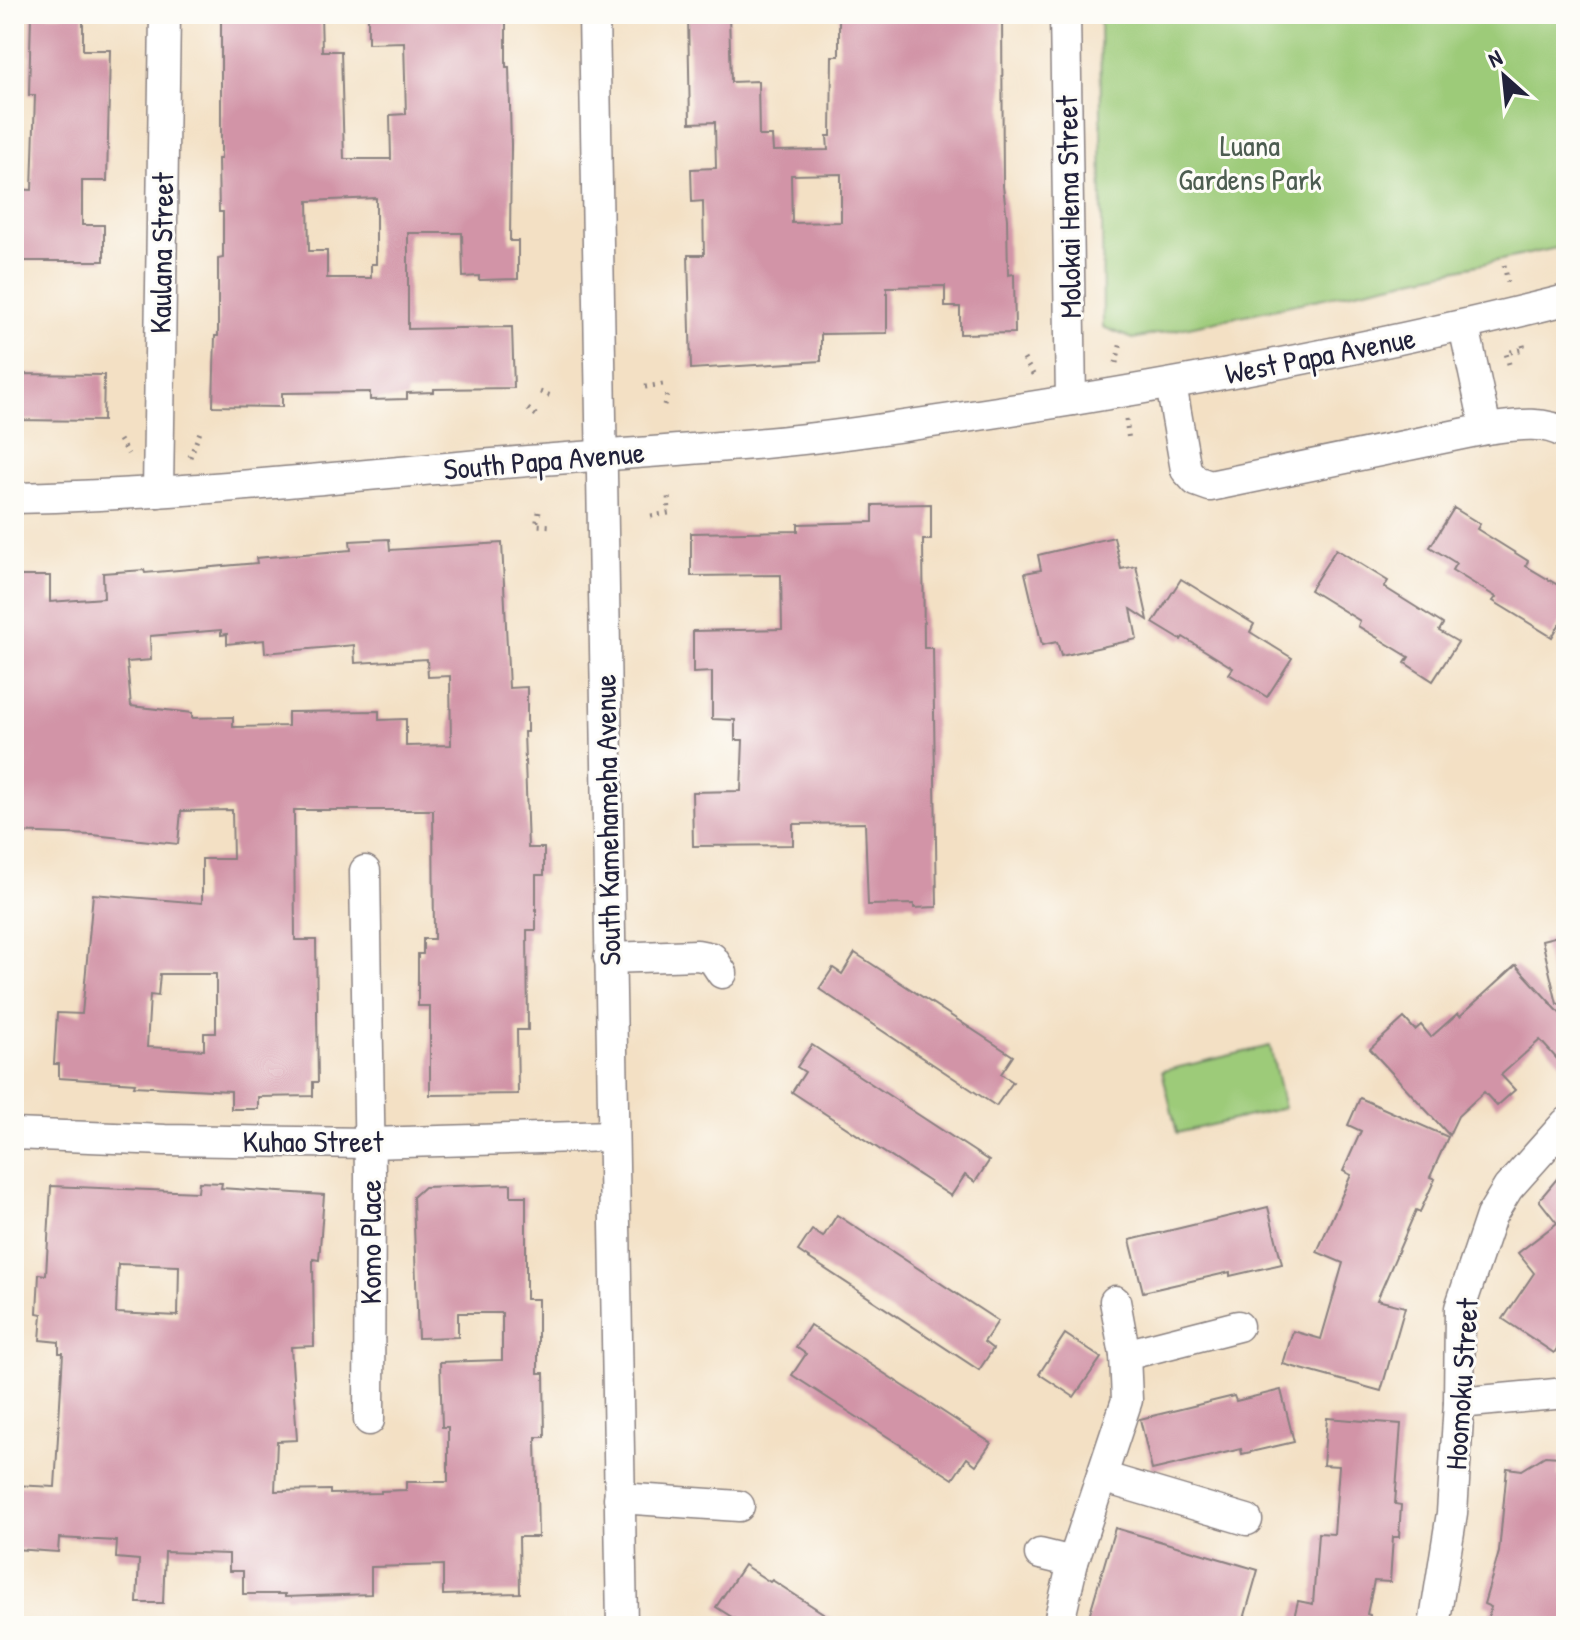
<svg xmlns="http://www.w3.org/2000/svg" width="1580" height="1640" font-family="'Patrick Hand',sans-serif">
	<rect width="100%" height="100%" fill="#fdfcf7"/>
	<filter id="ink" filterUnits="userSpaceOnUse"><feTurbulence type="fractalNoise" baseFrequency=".0125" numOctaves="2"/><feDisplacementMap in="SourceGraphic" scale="16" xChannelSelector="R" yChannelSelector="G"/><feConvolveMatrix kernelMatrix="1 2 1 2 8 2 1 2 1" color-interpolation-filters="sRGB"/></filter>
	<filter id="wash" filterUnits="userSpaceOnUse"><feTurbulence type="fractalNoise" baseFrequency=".006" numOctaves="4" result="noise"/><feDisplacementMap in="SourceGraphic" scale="32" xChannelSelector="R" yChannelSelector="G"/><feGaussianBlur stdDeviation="1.8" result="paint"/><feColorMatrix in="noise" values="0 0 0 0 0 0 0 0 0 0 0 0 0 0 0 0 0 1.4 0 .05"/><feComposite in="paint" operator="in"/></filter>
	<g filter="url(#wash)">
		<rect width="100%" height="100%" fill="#f3e0c4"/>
		<g fill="#9dcb79" stroke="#60765a" stroke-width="2">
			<path d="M 1100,14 L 1566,14 L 1566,246 L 1133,339 L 1103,327 Z"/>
			<path d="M 1270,1046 L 1284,1108 L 1177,1133 L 1162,1071 Z"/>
		</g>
		<g id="blocks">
			<g fill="#d294a7" fill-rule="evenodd">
				<path d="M 221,14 L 321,14 L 322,51 L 341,51 L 344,159 L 391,159 L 390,115 L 406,114 L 404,42 L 368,43 L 368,14 L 506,14 L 506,67 L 509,67 L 511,145 L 510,241 L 518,241 L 518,279 L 479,280 L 479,276 L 463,277 L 462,233 L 408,233 L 408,329 L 512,327 L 514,388 L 434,389 L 434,392 L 407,393 L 407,399 L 370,400 L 370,392 L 282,393 L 282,407 L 213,406 L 215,336 L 218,336 L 218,259 L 223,258 L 223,212 L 219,212 L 218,159 L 221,159 ZM 376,198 L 376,264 L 371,264 L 371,278 L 327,278 L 327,251 L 309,251 L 308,201 Z"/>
				<path d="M 688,14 L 729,14 L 731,82 L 758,81 L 759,136 L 772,136 L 773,151 L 828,150 L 827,136 L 831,136 L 832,56 L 839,56 L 839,14 L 1002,14 L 1003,186 L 1007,219 L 1008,275 L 1014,274 L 1015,333 L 960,334 L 960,307 L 945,307 L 945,286 L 887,287 L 887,333 L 821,334 L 821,361 L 691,369 L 688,255 L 704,255 L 703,201 L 692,202 L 691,169 L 716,168 L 715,122 L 690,123 ZM 841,174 L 841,222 L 792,223 L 791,175 Z"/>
				<path d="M 31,15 L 83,15 L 83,50 L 110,50 L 107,181 L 82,181 L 82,225 L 104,225 L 104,261 L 14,261 L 14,189 L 32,190 L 35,95 L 29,95 Z"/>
				<path d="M 14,374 L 104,375 L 103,421 L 14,420 Z"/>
				<path d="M 931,504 L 931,540 L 923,540 L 924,648 L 933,648 L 937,907 L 914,908 L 914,904 L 868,905 L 865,823 L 793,824 L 793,845 L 693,846 L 692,792 L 741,791 L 743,740 L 735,740 L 735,720 L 712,719 L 712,672 L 693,673 L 693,631 L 782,629 L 781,575 L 691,576 L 691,533 L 798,531 L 798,524 L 873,522 L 873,505 Z"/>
				<path d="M 1454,508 L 1480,524 L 1477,529 L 1528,561 L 1526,566 L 1566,590 L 1566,613 L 1552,637 L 1493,601 L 1496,597 L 1452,570 L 1456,563 L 1430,547 Z"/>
				<path d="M 1114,537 L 1121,569 L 1136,566 L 1148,620 L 1131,609 L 1137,639 L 1061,656 L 1057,642 L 1042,645 L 1025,573 L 1041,570 L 1038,555 Z"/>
				<path d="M 389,539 L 390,550 L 502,543 L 509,688 L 527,687 L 527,732 L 524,732 L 528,848 L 544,848 L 544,875 L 536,875 L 536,930 L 527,930 L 528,1030 L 517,1030 L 518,1094 L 430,1095 L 430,1006 L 418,1006 L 418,954 L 423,954 L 423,939 L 434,939 L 433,810 L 294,810 L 295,940 L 316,940 L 318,1082 L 313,1082 L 313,1096 L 258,1097 L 258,1109 L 231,1109 L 231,1091 L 134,1086 L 135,1083 L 59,1078 L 59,1064 L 54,1064 L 57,1013 L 82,1014 L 93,894 L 202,903 L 202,859 L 233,859 L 232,810 L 181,811 L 178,844 L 93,835 L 14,832 L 14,725 L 19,726 L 14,654 L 14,576 L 50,576 L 50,602 L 104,598 L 103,573 L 144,570 L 145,573 L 257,563 L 256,558 L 351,550 L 350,541 ZM 221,630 L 221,635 L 227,634 L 227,644 L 264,640 L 265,653 L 354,645 L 355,663 L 427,659 L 428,677 L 450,676 L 451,745 L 406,746 L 406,719 L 379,720 L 379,711 L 288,712 L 288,726 L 233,727 L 233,717 L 192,718 L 192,713 L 131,706 L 127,662 L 151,660 L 150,636 ZM 160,974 L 216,974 L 216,1033 L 204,1033 L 204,1050 L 147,1047 L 150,995 L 158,996 Z"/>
				<path d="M 1336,549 L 1388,581 L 1384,587 L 1443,624 L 1439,631 L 1458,642 L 1433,681 L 1405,663 L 1409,657 L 1358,626 L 1360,621 L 1310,590 Z"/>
				<path d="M 1181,579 L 1254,624 L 1250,632 L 1292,658 L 1267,697 L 1229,674 L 1233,668 L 1183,637 L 1181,640 L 1153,623 Z"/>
				<path d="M 1566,934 L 1566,1003 L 1557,1004 L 1542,940 Z"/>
				<path d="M 855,953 L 1013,1056 L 1001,1074 L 1013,1082 L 996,1106 L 819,989 L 833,968 L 842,974 Z"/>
				<path d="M 1516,965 L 1566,1020 L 1566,1069 L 1540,1040 L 1501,1075 L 1515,1090 L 1497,1106 L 1484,1092 L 1458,1116 L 1449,1135 L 1370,1049 L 1404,1018 L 1415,1030 L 1421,1025 L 1431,1037 L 1458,1013 L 1460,1016 Z"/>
				<path d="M 812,1045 L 989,1161 L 975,1182 L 965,1175 L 951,1196 L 792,1092 L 805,1072 L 797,1067 Z"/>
				<path d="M 1360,1098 L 1448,1137 L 1430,1177 L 1435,1179 L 1420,1212 L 1416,1210 L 1377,1300 L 1405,1307 L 1381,1391 L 1283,1364 L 1293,1331 L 1321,1339 L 1343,1263 L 1317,1252 L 1351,1175 L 1343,1171 L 1361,1131 L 1348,1125 Z"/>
				<path d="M 1566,1168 L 1566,1335 L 1554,1353 L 1503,1319 L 1534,1273 L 1518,1253 L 1557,1223 L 1539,1200 Z"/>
				<path d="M 199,1182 L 222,1183 L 221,1188 L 324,1195 L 319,1260 L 313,1259 L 314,1346 L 291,1347 L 297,1440 L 277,1441 L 275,1491 L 330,1490 L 330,1494 L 381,1493 L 381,1491 L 406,1490 L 406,1482 L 448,1482 L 448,1427 L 442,1427 L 440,1362 L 502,1360 L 502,1313 L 458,1313 L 458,1337 L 418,1338 L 413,1197 L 424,1187 L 511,1184 L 511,1196 L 526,1196 L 526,1299 L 538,1299 L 538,1373 L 544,1373 L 545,1437 L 536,1437 L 538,1537 L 519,1537 L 520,1593 L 443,1595 L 443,1565 L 371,1567 L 371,1594 L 285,1597 L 285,1594 L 243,1594 L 243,1571 L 229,1571 L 229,1554 L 165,1552 L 163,1603 L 137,1603 L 139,1560 L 116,1558 L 117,1541 L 59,1538 L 58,1552 L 14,1549 L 14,1485 L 55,1487 L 63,1353 L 59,1353 L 59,1342 L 40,1340 L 42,1314 L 37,1313 L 39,1274 L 46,1275 L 51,1186 L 198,1192 ZM 118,1264 L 179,1266 L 178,1316 L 116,1313 Z"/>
				<path d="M 1268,1207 L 1282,1264 L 1230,1276 L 1230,1272 L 1143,1292 L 1130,1240 Z"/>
				<path d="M 837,1215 L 998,1321 L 984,1342 L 993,1349 L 979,1370 L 798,1251 L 812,1230 L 823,1237 Z"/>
				<path d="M 810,1325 L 991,1443 L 976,1465 L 967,1458 L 953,1479 L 792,1375 L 806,1354 L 796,1347 Z"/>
				<path d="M 1065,1334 L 1101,1358 L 1074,1397 L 1039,1374 Z"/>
				<path d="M 1281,1390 L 1294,1442 L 1242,1454 L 1241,1449 L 1152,1470 L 1140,1419 L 1234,1396 L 1236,1401 Z"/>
				<path d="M 1327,1418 L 1401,1424 L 1395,1504 L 1401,1505 L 1399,1537 L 1393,1537 L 1390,1582 L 1374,1581 L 1367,1614 L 1370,1615 L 1369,1626 L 1292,1626 L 1298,1601 L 1313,1604 L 1318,1533 L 1334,1534 L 1339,1466 L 1323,1465 Z"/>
				<path d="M 1545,1456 L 1560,1457 L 1558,1477 L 1566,1475 L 1566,1626 L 1486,1626 L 1491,1607 L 1484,1604 L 1499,1552 L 1507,1468 L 1522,1470 Z"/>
				<path d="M 1115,1528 L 1258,1570 L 1242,1626 L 1086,1626 Z"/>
				<path d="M 744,1565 L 770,1582 L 772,1580 L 843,1626 L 746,1626 L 716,1607 Z"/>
			</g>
		</g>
	</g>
	<g filter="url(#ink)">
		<use href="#blocks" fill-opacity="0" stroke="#8a8180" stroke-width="2"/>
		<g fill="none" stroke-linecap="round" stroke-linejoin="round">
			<g stroke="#8a8180" stroke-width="33">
				<g id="minor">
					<path d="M 594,14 L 622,1626"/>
					<path d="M 1065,14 L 1071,400"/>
					<path d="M 1464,326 L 1486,429"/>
					<path d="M 1171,384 L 1186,470 L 1196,481 L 1210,486 L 1486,429 C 1511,426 1543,419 1566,434"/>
					<path d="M 158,492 L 165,14"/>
					<path d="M 14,498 C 174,495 334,477 493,464 C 613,453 735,449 854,433 C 1093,400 1332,359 1566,300"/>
					<path d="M 365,871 L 370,1175 L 369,1420"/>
					<path d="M 609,958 L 697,955 L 712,958 L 722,973"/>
					<path d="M 14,1134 L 165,1140 L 369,1143 L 612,1136"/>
					<path d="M 1125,1355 L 1238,1326"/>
					<path d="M 1459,1403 L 1566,1393"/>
					<path d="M 1102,1477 L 1247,1520"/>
					<path d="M 619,1498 L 739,1506"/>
					<path d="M 1040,1554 L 1073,1562"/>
					<path d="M 1058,1626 L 1073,1562 L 1127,1400 L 1125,1355 L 1115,1301"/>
					<path d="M 1434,1626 L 1452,1513 L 1459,1403 L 1460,1308 L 1491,1216 L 1508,1188 L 1566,1123"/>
				</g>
			</g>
			<g stroke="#8a8180" stroke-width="5" stroke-dasharray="2 6" stroke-linecap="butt">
				<path d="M 1504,265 L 1509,287"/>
				<path d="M 1024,359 L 1034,376"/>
				<path d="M 1116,363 L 1121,342"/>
				<path d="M 1509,364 L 1506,353 L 1524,349 L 1522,341"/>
				<path d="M 645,387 L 663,384"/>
				<path d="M 540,392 L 554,397"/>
				<path d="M 664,405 L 668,392"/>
				<path d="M 528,409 L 536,415"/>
				<path d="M 1126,419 L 1129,441"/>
				<path d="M 119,440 L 128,454"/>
				<path d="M 190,457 L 200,432"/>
				<path d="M 539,512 L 536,525 L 554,526"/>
				<path d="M 651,516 L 669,513 L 668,495"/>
			</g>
			<use href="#minor" stroke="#fff" stroke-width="30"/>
		</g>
	</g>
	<g text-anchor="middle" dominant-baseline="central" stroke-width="6" stroke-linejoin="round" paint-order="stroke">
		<g font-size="30" fill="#4d5d51" stroke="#fdfcf7">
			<text x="1250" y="145">Luana<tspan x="1250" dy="34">Gardens Park</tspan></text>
		</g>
		<g font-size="30" fill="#22223b" stroke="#fdfcf7">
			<text transform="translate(1068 207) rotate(-91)">Molokai Hema Street</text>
			<text transform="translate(161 253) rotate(-89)">Kaulana Street</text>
			<text transform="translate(1320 355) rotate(-11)">West Papa Avenue</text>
			<text transform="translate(544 460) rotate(-5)">South Papa Avenue</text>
			<text transform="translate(607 820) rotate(-91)">South Kamehameha Avenue</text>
			<text x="313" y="1141">Kuhao Street</text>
			<text transform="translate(370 1242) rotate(-90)">Komo Place</text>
			<text transform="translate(1461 1384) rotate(-86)">Hoomoku Street</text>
		</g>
	</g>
	<rect width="1580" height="1640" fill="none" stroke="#fdfcf7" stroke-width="48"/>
	<g transform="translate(1504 76) rotate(333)" stroke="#fdfcf7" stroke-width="6" paint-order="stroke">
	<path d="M0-6L14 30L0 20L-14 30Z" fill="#22223b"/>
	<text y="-12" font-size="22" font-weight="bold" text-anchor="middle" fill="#22223b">N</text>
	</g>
</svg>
